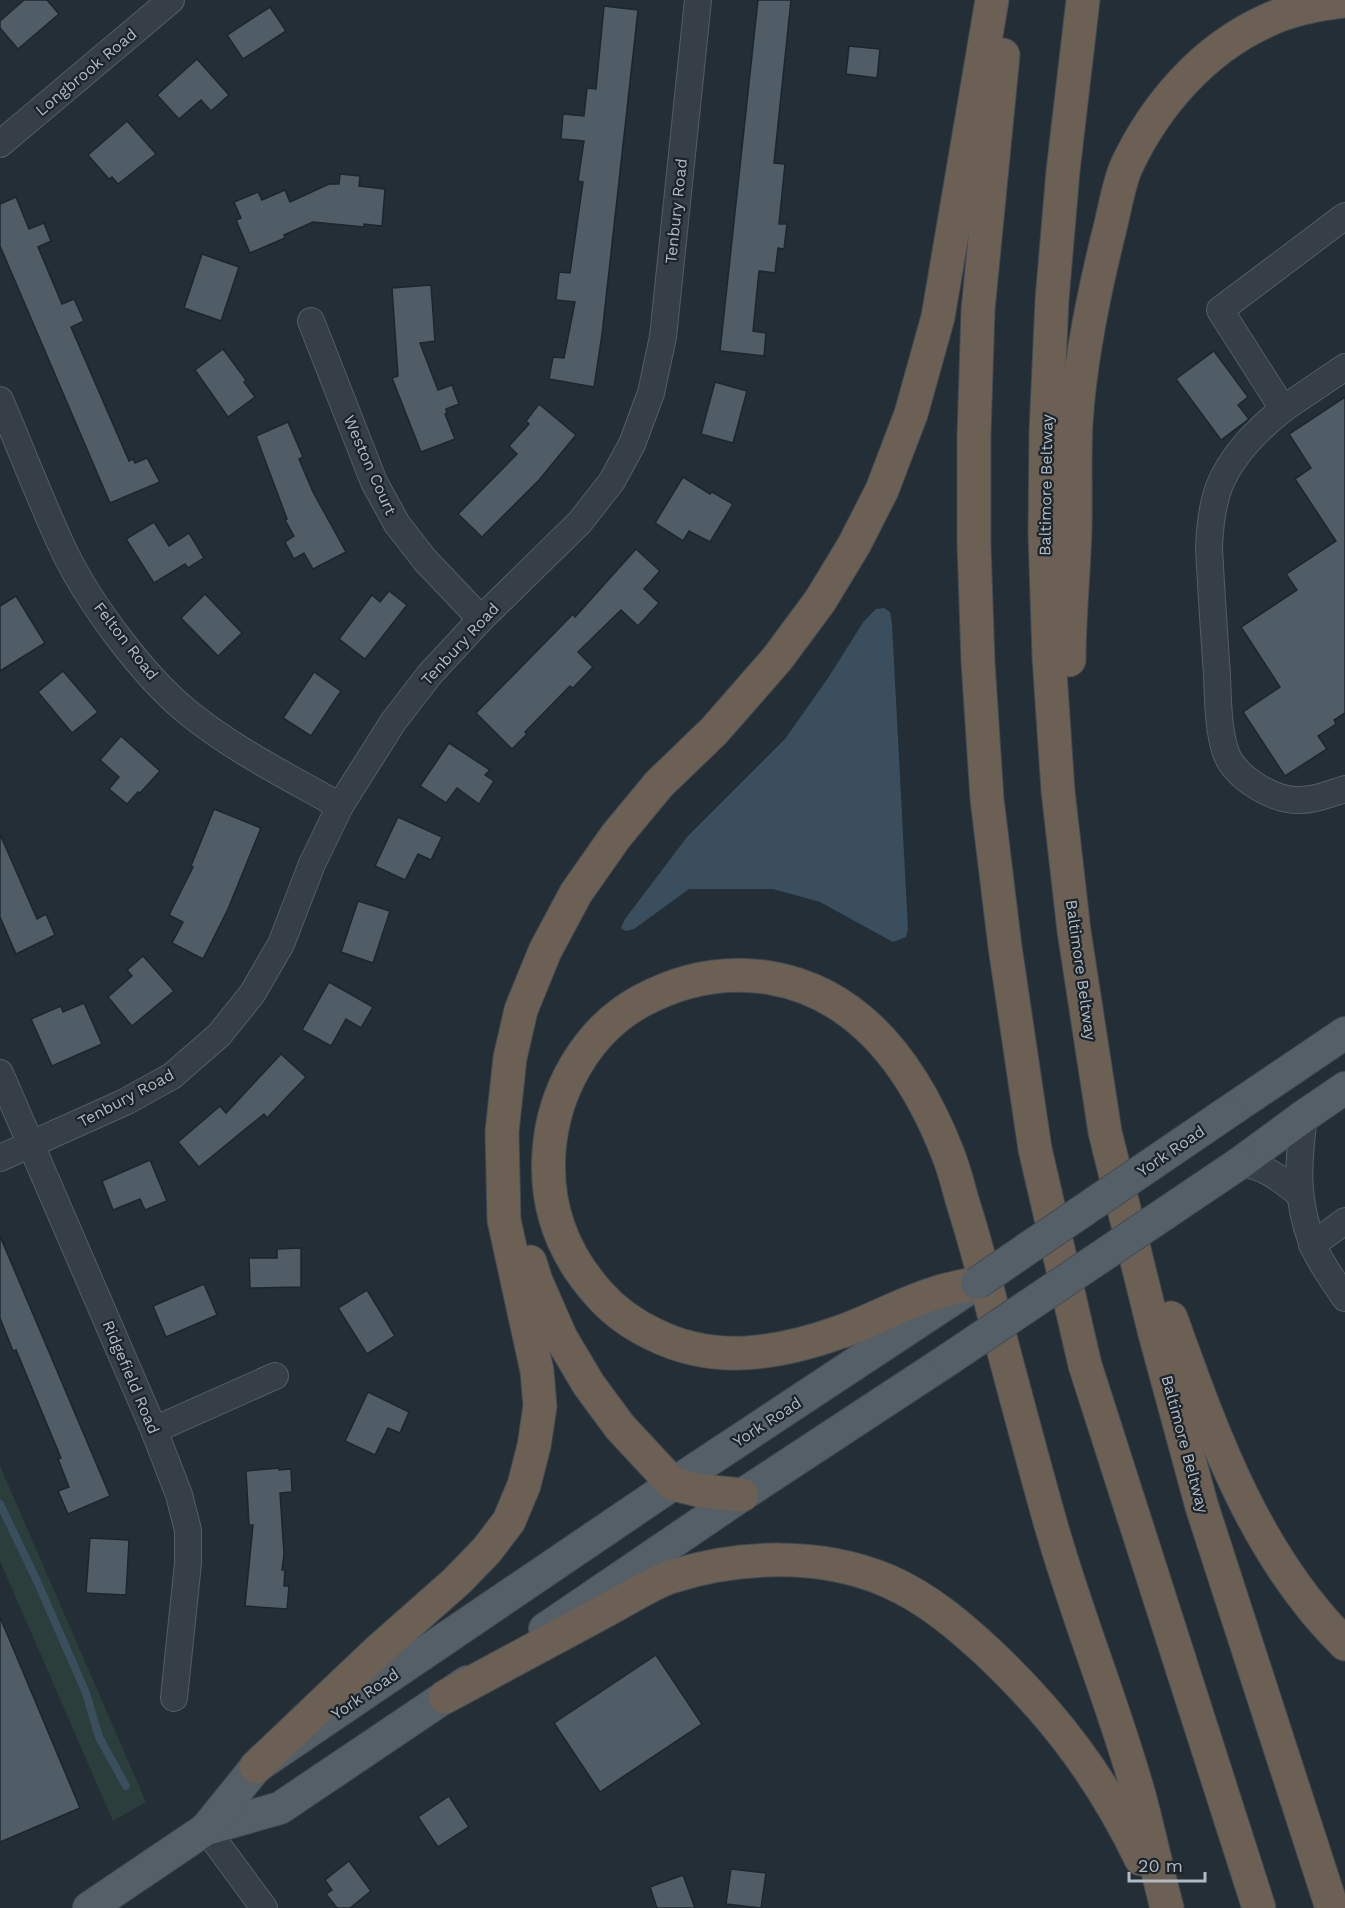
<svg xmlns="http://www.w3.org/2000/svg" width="1345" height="1908" font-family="'Work Sans',sans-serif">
	<rect width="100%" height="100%" fill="#232e36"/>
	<path fill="#2b3e3b" d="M 0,1466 L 146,1802 L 113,1821 L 0,1561 Z"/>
	<path fill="#3a4e5d" d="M 884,608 L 890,612 L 892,624 L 908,929 L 906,937 L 893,942 L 820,902 L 773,889 L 689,889 L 634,929 L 626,931 L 621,928 L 625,919 L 687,837 L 785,739 L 828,678 L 864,621 L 876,609 Z"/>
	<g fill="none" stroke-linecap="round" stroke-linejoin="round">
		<path stroke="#3a4e5d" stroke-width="8" d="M 0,1504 L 37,1581 L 86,1693 L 99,1737 L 126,1786"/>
	</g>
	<g fill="#505c66" stroke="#1e262d" stroke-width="1.5">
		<path d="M 24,0 L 47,0 L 59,14 L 18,49 L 0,28 L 0,21 Z"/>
		<path d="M 758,0 L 791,0 L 774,163 L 785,164 L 779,224 L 787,224 L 784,249 L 778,248 L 775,273 L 759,271 L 753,331 L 766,333 L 764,356 L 720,351 Z"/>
		<path d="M 604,6 L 638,10 L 602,334 L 594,387 L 549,379 L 553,357 L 564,358 L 575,302 L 556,300 L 559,272 L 570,273 L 583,182 L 578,181 L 584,141 L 561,139 L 563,114 L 584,116 L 587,88 L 596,89 Z"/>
		<path d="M 270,7 L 286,31 L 243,59 L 227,35 Z"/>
		<path d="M 849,46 L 880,49 L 877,78 L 846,74 Z"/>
		<path d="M 197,59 L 229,95 L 211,111 L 201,100 L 179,119 L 157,95 Z"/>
		<path d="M 127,121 L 156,154 L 118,184 L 112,177 L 109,179 L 88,155 Z"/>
		<path d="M 340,174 L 360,176 L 359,186 L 385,189 L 382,226 L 364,224 L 364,227 L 313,222 L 284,235 L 285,238 L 250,253 L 236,220 L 241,218 L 234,202 L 258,192 L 262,200 L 285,190 L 290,202 L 329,184 L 339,184 Z"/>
		<path d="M 16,197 L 29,229 L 44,223 L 51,241 L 38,247 L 62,304 L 74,299 L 84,321 L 71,327 L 129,461 L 133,459 L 135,463 L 147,458 L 160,482 L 110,503 L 0,246 L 0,204 Z"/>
		<path d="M 202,254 L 239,267 L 221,321 L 184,308 Z"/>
		<path d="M 431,285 L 435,341 L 420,343 L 438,390 L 452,385 L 459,404 L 446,409 L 447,414 L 445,414 L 455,439 L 421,452 L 392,378 L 398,376 L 392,288 Z"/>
		<path d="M 223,349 L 246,380 L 244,382 L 255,397 L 228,417 L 195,370 Z"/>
		<path d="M 1214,351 L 1248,397 L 1238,405 L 1249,419 L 1221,440 L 1176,379 Z"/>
		<path d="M 715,382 L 747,391 L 733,443 L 701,434 Z"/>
		<path d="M 1345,397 L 1345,713 L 1334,720 L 1336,724 L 1318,736 L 1327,749 L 1285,776 L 1243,712 L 1280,687 L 1241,627 L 1297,590 L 1286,574 L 1336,541 L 1295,479 L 1311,468 L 1289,434 Z"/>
		<path d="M 539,404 L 576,435 L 539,480 L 482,537 L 458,514 L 517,454 L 509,446 L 529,424 L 526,421 Z"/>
		<path d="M 288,422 L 303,457 L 299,459 L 313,492 L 346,552 L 313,569 L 304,553 L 294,559 L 285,542 L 294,536 L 285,520 L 287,519 L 256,436 Z"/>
		<path d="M 683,477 L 710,494 L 712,492 L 733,504 L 710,542 L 689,531 L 683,541 L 655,523 Z"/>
		<path d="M 154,522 L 169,546 L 189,533 L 204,558 L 188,568 L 185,564 L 154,583 L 126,539 Z"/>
		<path d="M 636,549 L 660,571 L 644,589 L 659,603 L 638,626 L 621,610 L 578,652 L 593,667 L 573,688 L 570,686 L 525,732 L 527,734 L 512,749 L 476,713 L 573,614 L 575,617 Z"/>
		<path d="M 389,591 L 407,605 L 365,659 L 339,639 L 372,595 L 380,602 Z"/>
		<path d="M 205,594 L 242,633 L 218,656 L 181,618 Z"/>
		<path d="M 16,596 L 45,643 L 0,671 L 0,606 Z"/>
		<path d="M 63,671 L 98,712 L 72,733 L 38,692 Z"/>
		<path d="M 314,672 L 341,691 L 311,736 L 283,718 Z"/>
		<path d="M 121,736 L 160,771 L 140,793 L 138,792 L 127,804 L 109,789 L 119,777 L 100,760 Z"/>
		<path d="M 449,743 L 490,770 L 485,775 L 494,781 L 479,804 L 457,788 L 446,803 L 420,786 Z"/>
		<path d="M 214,809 L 261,828 L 228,909 L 203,959 L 172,943 L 183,922 L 169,915 L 193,867 L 191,866 Z"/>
		<path d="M 398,817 L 442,837 L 431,860 L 418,854 L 405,880 L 375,866 Z"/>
		<path d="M 0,834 L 37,919 L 46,914 L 55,935 L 16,954 L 0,917 Z"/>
		<path d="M 358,901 L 390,911 L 373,963 L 341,952 Z"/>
		<path d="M 143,956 L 174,991 L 132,1026 L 108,997 L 132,976 L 127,970 Z"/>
		<path d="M 329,982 L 373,1007 L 361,1028 L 346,1019 L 331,1046 L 302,1030 Z"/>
		<path d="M 84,1003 L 102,1044 L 52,1066 L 31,1019 L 61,1006 L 63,1012 Z"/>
		<path d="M 281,1054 L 306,1077 L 267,1118 L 264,1114 L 199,1167 L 178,1142 L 220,1106 L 226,1113 Z"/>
		<path d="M 150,1160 L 167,1201 L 145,1210 L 140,1199 L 113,1210 L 102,1181 Z"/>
		<path d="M 0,1236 L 110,1496 L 68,1514 L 58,1491 L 69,1487 L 58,1459 L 61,1458 L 16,1350 L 13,1351 L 0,1318 Z"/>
		<path d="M 301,1248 L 301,1287 L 250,1288 L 249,1258 L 277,1258 L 277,1249 Z"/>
		<path d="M 204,1284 L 217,1315 L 166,1337 L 153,1306 Z"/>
		<path d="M 367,1290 L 395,1336 L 367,1354 L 338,1308 Z"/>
		<path d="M 368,1392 L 409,1412 L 400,1433 L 388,1428 L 375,1455 L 345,1441 Z"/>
		<path d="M 279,1468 L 279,1470 L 291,1469 L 292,1492 L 280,1493 L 284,1554 L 282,1570 L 285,1570 L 284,1586 L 289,1586 L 287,1609 L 245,1606 L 253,1525 L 249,1525 L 246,1471 Z"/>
		<path d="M 90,1538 L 129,1540 L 126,1595 L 86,1593 Z"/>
		<path d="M 0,1617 L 80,1808 L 0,1842 Z"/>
		<path d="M 656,1655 L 702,1724 L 600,1792 L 554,1723 Z"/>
		<path d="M 449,1796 L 469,1827 L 438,1847 L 418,1817 Z"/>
		<path d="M 349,1861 L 371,1891 L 350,1908 L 337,1908 L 326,1894 L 332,1890 L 325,1880 Z"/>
		<path d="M 731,1869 L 766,1873 L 761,1908 L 726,1904 Z"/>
		<path d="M 683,1875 L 695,1908 L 657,1908 L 650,1887 Z"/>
	</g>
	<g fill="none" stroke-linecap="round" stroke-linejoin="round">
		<g stroke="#545d64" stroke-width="28">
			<g id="minor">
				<path d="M 0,144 L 171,0"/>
				<path d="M 1345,216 L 1220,310 L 1283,409 C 1258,429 1231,456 1219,487 C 1212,505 1210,527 1209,546 C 1211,589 1214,632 1217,675 C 1218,701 1218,729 1226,753 C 1235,777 1271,799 1296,800 C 1313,801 1329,794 1345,789"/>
				<path d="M 311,321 L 374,482 L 397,524 L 425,560 L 481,619"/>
				<path d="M 0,400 C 22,451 42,505 66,555 C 91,605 142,674 185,710 C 232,749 287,776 340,806"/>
				<path d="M 1283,409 L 1345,367"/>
				<path d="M 0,1073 L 154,1430 L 179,1495 L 188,1530 L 188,1563 L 174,1698"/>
				<path d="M 1304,1116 C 1298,1164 1295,1196 1312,1243 C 1318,1260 1335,1283 1345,1298"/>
				<path d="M 0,1158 L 125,1102 L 172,1076 L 219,1035 L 252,994 L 281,944 L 312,864 L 340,806 L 393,722 L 430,674 L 481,619 L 580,522 L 612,481 L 632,444 L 651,393 L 663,337 L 698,0"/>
				<path d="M 1240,1163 C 1267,1167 1279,1178 1299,1194"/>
				<path d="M 1312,1245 L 1345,1221"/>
				<path d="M 154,1430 L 275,1376"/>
				<path d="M 206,1829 L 264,1908"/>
			</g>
		</g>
		<g stroke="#434b53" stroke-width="34">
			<g id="major">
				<path d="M 1228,1112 L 1345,1033"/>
				<path d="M 1240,1163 L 1304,1116 L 1345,1088"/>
				<path d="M 545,1629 L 742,1495 L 949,1359"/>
				<path d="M 206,1829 L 280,1808 L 467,1682"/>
				<path d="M 89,1908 L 206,1829 L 256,1767 L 673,1484 L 974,1285"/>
			</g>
		</g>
		<g stroke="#414a51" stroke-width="35">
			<g id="highway">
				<path d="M 1083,0 L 1063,171 L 1052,300 L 1046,431 L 1045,534 L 1049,657 L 1058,791 L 1074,931 L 1105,1132 L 1155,1334 L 1202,1507 L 1332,1908"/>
				<path d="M 1003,55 L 978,310 L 974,435 L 974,545 L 978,662 L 987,799 L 1005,947 L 1035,1149 L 1085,1365 L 1259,1908"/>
				<path d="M 1069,660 C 1069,616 1074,572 1075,528 C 1076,493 1074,458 1076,423 C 1080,360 1093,297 1108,236 C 1114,215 1118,184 1127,165 C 1156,104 1204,49 1266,21 C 1291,9 1318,4 1345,1"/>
				<path d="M 530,1262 L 536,1281 L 561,1338 L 589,1385 L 620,1427 L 673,1484 L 702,1491 L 742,1495"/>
				<path d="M 977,1283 C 965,1286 952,1288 939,1292 C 905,1302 874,1320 840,1332 C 778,1354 714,1365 653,1334 C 632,1324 614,1311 599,1294 C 563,1254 545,1206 549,1152 C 553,1092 586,1031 641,1001 C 682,979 724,970 771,978 C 863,994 916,1072 948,1154 C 954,1169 958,1185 962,1200 C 973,1234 982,1268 991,1303 C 1010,1375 1029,1447 1049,1518 C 1075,1612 1113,1702 1139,1795 C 1149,1832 1157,1870 1167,1908"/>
				<path d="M 1171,1318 C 1213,1435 1255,1555 1345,1644"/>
				<path d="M 445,1697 C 497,1669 549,1641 601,1613 C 621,1603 650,1584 670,1577 C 738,1555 821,1552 888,1581 C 927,1598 960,1626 991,1655 C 1055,1716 1102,1778 1141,1859"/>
				<path d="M 256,1767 L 379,1650 L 457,1581 L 487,1550 L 509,1521 L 524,1485 L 534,1446 L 540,1406 L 537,1371 L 504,1220 L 502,1132 L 510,1058 L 521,1010 L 545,951 L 576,893 L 616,836 L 659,784 L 714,731 L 777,659 L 820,601 L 854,545 L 882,490 L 911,414 L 938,317 L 992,0"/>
			</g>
		</g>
		<use href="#minor" stroke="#363f47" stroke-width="26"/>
		<use href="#major" stroke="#545f67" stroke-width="32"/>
		<use href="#highway" stroke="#6c5f54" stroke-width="33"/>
		<g stroke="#434b53" stroke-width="34" stroke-linecap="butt">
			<g id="major-bridge">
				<path d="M 977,1283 L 1228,1112"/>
				<path d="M 949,1359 L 1240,1163"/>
			</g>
		</g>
		<use href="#major-bridge" stroke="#545f67" stroke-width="32"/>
	</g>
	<g text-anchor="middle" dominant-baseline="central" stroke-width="4.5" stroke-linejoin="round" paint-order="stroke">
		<g font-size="16" fill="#b1bac3" stroke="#1c242b">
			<text transform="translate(86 72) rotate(-40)">Longbrook Road</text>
			<text transform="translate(676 211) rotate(-84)">Tenbury Road</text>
			<text transform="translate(370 465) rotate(66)">Weston Court</text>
			<text transform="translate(1046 485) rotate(-89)">Baltimore Beltway</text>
			<text transform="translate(126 641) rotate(52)">Felton Road</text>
			<text transform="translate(460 644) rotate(-47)">Tenbury Road</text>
			<text transform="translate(1081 970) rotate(82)">Baltimore Beltway</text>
			<text transform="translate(126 1098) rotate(-28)">Tenbury Road</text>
			<text transform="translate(1171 1151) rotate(-34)">York Road</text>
			<text transform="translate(131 1377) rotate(67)">Ridgefield Road</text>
			<text transform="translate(767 1422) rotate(-33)">York Road</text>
			<text transform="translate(1185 1444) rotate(75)">Baltimore Beltway</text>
			<text transform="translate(365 1694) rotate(-34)">York Road</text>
		</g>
	</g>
	<path d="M1129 1872v9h76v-9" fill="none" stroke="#b1bac3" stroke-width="3"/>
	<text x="1138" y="1872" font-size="18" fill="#b1bac3" stroke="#1c242b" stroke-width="4.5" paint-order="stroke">20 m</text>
</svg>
